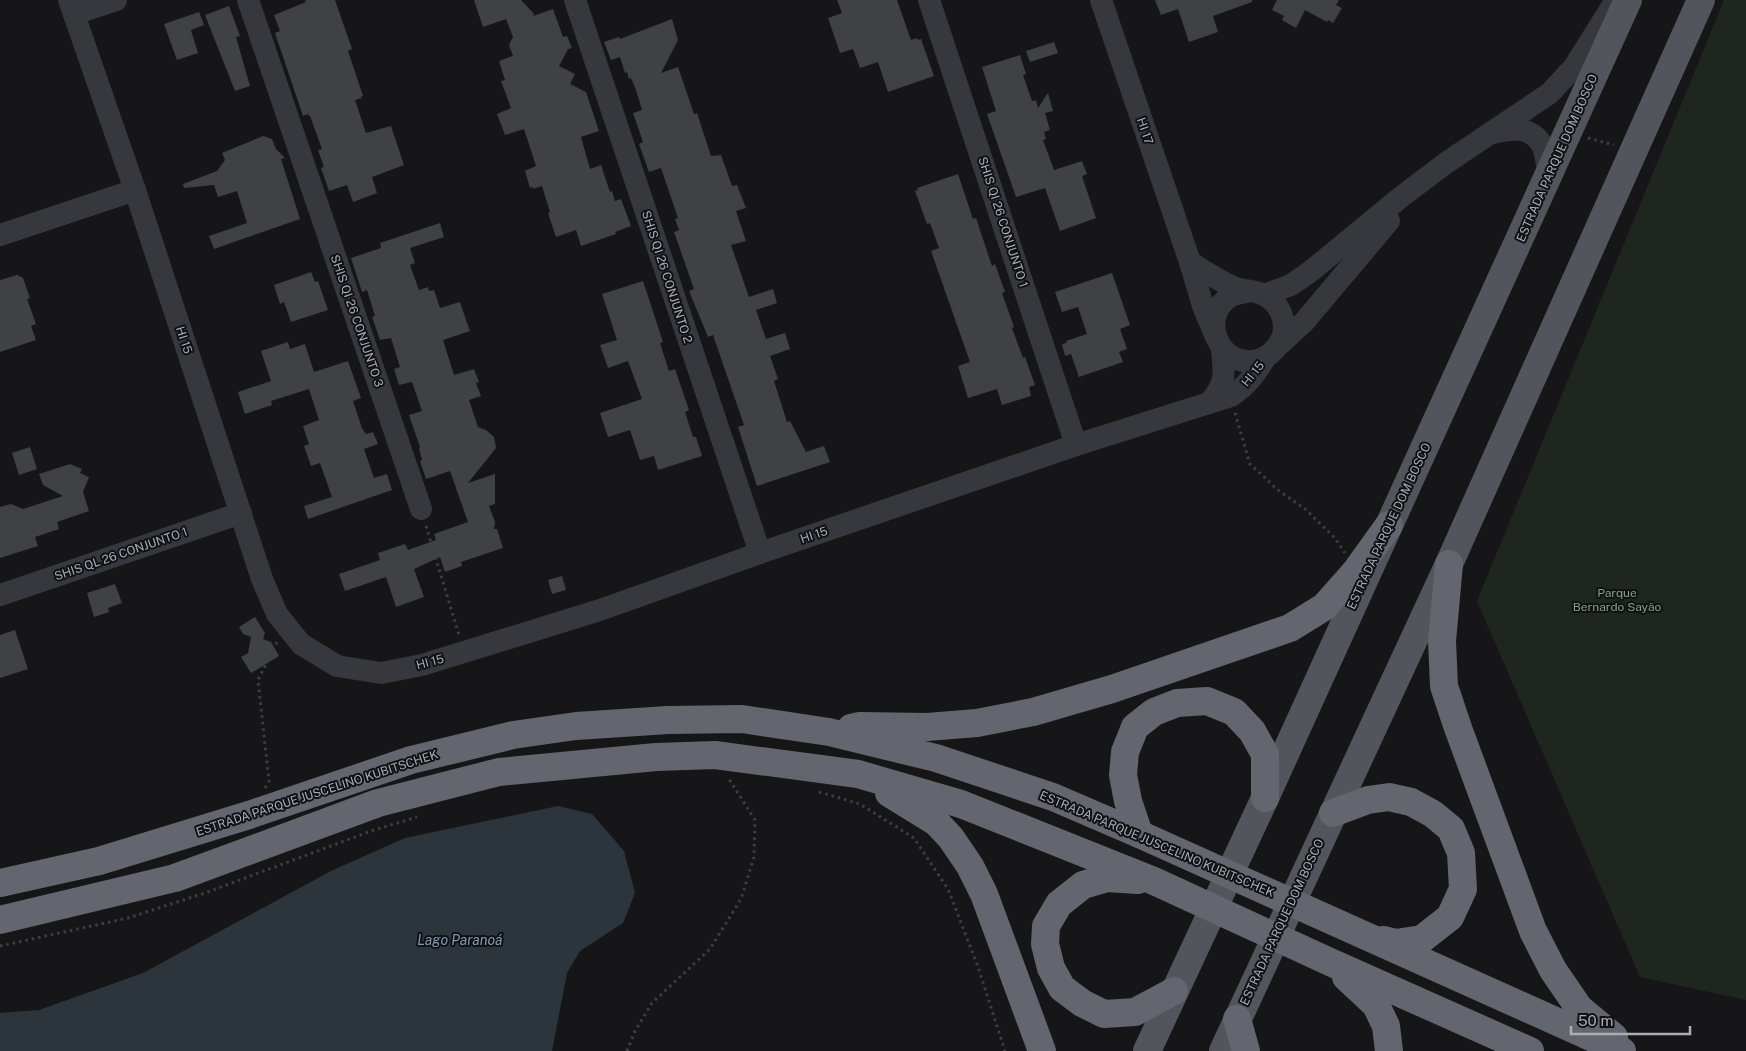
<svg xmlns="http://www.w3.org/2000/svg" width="1746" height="1051" font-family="'Public Sans',sans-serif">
	<rect width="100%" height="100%" fill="#161618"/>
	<path fill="#1e261f" d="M 1724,0 L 1746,0 L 1746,1000 L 1640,977 L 1477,601 Z"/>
	<path fill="#2c353c" d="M 558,806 L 592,814 L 624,851 L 635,893 L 623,923 L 580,951 L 567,973 L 552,1051 L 0,1051 L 0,1013 L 39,1010 L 143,973 L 331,871 L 405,838 Z"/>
	<g fill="#404145">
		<path d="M 305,0 L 335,0 L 352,49 L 348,51 L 363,96 L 361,96 L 362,98 L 355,100 L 366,133 L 391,126 L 404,165 L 372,177 L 377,193 L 353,202 L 347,185 L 329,191 L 321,168 L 324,167 L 318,150 L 322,149 L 310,116 L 309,116 L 308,114 L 303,116 L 275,33 L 280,31 L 274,15 L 306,2 Z"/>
		<path d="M 474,0 L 521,0 L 534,14 L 533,16 L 553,9 L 563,37 L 567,36 L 572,48 L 568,49 L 559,66 L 575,74 L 570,84 L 586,92 L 599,131 L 581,137 L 590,169 L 601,165 L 610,192 L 612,191 L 615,201 L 621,199 L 631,226 L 615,232 L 616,234 L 581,246 L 576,230 L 556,237 L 548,213 L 550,212 L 542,186 L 533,189 L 533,187 L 530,188 L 525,171 L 536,166 L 524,129 L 505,135 L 497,114 L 511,108 L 501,81 L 505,80 L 499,61 L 513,56 L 509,45 L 513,37 L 506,19 L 483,27 Z"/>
		<path d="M 837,0 L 897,0 L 911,40 L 917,38 L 918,40 L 921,39 L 934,76 L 888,92 L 878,62 L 860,68 L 853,49 L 840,53 L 828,18 L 842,13 Z"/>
		<path d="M 1155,0 L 1252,0 L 1252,2 L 1213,16 L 1218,32 L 1189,42 L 1178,9 L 1161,15 Z"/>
		<path d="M 1277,0 L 1339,0 L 1336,5 L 1342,8 L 1333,23 L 1328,20 L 1327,22 L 1305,10 L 1296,28 L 1282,20 L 1284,16 L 1272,10 Z"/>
		<path d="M 229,6 L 240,36 L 236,37 L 250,86 L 235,91 L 205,15 Z"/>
		<path d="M 199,12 L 204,25 L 191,30 L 198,53 L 177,60 L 164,24 Z"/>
		<path d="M 672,19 L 678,40 L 661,73 L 678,67 L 694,114 L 697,113 L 711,156 L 721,155 L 732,186 L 737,185 L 746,208 L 736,211 L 746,241 L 731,245 L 749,297 L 773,289 L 777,303 L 756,310 L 766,339 L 785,333 L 790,349 L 770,356 L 778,379 L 774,381 L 787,422 L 790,421 L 806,452 L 824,446 L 830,462 L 757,486 L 738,427 L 744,425 L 713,335 L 708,337 L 689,291 L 694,289 L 674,232 L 679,230 L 675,219 L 678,218 L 661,168 L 649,172 L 639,144 L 643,142 L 633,113 L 642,110 L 636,90 L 631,78 L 629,79 L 627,72 L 625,73 L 620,57 L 611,60 L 604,42 L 619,37 L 620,39 Z"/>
		<path d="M 1054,42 L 1058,53 L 1030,62 L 1026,51 Z"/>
		<path d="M 1020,55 L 1026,74 L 1023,75 L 1032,101 L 1036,100 L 1038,108 L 1048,93 L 1053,111 L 1045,113 L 1050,130 L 1044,132 L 1046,139 L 1043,140 L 1054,170 L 1082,161 L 1087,174 L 1082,176 L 1096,218 L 1060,231 L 1045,188 L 1016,197 L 987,114 L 996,111 L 982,67 Z"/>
		<path d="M 263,136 L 272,139 L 276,149 L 285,158 L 281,159 L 300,219 L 214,249 L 209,236 L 247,223 L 237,191 L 218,197 L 214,185 L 184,188 L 183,184 L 217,171 L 225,160 L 222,153 Z"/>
		<path d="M 958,174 L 973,219 L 976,218 L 992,266 L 995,264 L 1005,292 L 1002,293 L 1014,327 L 1012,328 L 1023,358 L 1025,357 L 1035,385 L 1029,387 L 1031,396 L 1002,405 L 997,389 L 968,398 L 958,366 L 970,362 L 931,251 L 939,248 L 930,223 L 927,224 L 915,191 L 918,190 L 917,188 Z"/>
		<path d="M 440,223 L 444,237 L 410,248 L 415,263 L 410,265 L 419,290 L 428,287 L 429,291 L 434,290 L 440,308 L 460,302 L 467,323 L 470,331 L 443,340 L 454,375 L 474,369 L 479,382 L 476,383 L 481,396 L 469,400 L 478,427 L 486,430 L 494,437 L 496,448 L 468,483 L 495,474 L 495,504 L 489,506 L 495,522 L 494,529 L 497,529 L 503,548 L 461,562 L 462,566 L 445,572 L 440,557 L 414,569 L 424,597 L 396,607 L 386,577 L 345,591 L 339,574 L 380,560 L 378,553 L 405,544 L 408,550 L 436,540 L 434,534 L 468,522 L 450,471 L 426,479 L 420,461 L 422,460 L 419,448 L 420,447 L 409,415 L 422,411 L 412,382 L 399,385 L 394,369 L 400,367 L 391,338 L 380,340 L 372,317 L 375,316 L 367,290 L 362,292 L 351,258 L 381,248 L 380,243 Z"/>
		<path d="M 311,272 L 315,282 L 318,281 L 328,310 L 291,322 L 284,302 L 280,304 L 274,285 Z"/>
		<path d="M 1112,273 L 1130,325 L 1120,329 L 1127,349 L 1119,352 L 1123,362 L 1079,377 L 1071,354 L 1065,356 L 1062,344 L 1067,343 L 1066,341 L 1087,334 L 1078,307 L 1062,312 L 1055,292 Z"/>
		<path d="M 17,275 L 23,278 L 30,298 L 27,299 L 36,324 L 31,326 L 36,340 L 0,352 L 0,280 Z"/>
		<path d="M 643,281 L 663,342 L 660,343 L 669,371 L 675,369 L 689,410 L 685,412 L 693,437 L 696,437 L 702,456 L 658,470 L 654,456 L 640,460 L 630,430 L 608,437 L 600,413 L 642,399 L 628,361 L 608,368 L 600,345 L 617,340 L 602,294 Z"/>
		<path d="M 288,342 L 290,349 L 305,344 L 314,372 L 348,361 L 361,398 L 353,401 L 362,428 L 366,434 L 373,432 L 378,444 L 364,449 L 374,478 L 387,474 L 392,490 L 308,519 L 304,506 L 332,497 L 320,463 L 311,466 L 304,446 L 309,444 L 303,426 L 319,420 L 309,389 L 271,401 L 272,405 L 245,414 L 238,392 L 271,381 L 261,351 Z"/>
		<path d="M 30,447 L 37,469 L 19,475 L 12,453 Z"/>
		<path d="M 70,464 L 82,469 L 80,473 L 89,477 L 83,492 L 89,511 L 57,522 L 59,529 L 35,537 L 38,546 L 0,558 L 0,507 L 11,504 L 23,509 L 63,496 L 43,485 L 39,474 Z"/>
		<path d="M 562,576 L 566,590 L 552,594 L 548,580 Z"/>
		<path d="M 115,584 L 122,603 L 108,608 L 109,612 L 94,617 L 87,593 Z"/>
		<path d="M 255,617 L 265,633 L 263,639 L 271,642 L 279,656 L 251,673 L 241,657 L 248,653 L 251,637 L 243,634 L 239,627 Z"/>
		<path d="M 15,630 L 28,669 L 0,678 L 0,635 Z"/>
	</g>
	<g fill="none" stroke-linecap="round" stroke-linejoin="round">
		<g stroke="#3d3f44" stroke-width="3" stroke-dasharray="2.5 4" stroke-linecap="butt">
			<path d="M 1588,138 L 1614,145"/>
			<path d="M 1235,413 L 1250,464 L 1278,490 L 1305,509 L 1335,538 L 1345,553"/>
			<path d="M 426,526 L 459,635"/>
			<path d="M 265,788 L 269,781 L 258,680 L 277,642"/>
			<path d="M 819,792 L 860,804 L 914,838 L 948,889 L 977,964 L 1005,1051"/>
			<path d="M 0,946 L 128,918 L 205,893 L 371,831 L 417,817"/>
			<path d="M 627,1051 L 635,1031 L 652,1003 L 710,949 L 741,899 L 754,857 L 755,820 L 729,779"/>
		</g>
		<g stroke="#37383d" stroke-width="22">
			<path d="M 69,0 L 135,190 L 262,579 L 277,614 L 301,644 L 337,666 L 381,673 L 422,665 L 600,610 L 760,553 L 1076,445 L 1231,396 C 1247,386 1256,373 1266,357"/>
			<path d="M 248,0 L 421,509"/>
			<path d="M 575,0 L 760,553"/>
			<path d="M 929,0 L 1076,445"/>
			<path d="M 1101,0 L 1190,262 L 1203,306 L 1216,337"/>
			<path d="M 74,14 L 116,0"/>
			<path d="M 1492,133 C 1510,129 1531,125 1542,145 C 1546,153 1547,166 1549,176"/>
			<path d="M 0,235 L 135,190"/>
			<path d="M 1190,262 C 1204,271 1218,280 1233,287 C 1242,291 1253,290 1262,294 C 1279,301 1288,321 1282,338 C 1278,347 1270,356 1261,359 C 1221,373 1196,317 1231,296 C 1235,294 1241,293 1246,292"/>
			<path d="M 1264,295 L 1291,285 L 1311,271 L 1401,197 L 1446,163 L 1550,93 L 1574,67 L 1616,0"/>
			<path d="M 1279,345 L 1304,322 L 1389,221"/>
			<path d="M 1211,401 C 1227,381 1224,373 1222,349"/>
			<path d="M 0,595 L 241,513"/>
		</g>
		<g stroke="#53555c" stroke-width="28">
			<path d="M 1147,1051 L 1265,798 L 1628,0"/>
			<path d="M 1223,1051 L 1449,564 L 1701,0"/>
		</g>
		<g stroke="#63666e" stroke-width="28">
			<path d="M 1449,564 L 1442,641 L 1444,686 L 1458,728 L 1533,931 L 1553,970 L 1579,1008 L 1614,1037"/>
			<path d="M 851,728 L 860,726 L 927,727 L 977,723 L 1033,712 L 1112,689 L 1290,628 L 1324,607 L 1356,571 L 1389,525"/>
			<path d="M 889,793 L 936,822 L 951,838 L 970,866 L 984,894 L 1042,1051"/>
			<path d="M 1333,813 L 1368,800 L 1389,797 L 1411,802 L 1433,814 L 1451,829 L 1461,853 L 1463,889 L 1450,917 L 1422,939 L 1396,943 L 1383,940"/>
			<path d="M 1139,834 L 1128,801 L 1123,775 L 1125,752 L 1135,727 L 1154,712 L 1177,703 L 1207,701 L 1234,712 L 1252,731 L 1265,754 L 1265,798"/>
			<path d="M 1138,880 L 1107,878 L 1083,885 L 1059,904 L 1046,926 L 1045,944 L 1051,968 L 1062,988 L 1082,1003 L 1104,1014 L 1135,1012 L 1174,991"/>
			<path d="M 0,883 L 99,861 L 249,815 L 411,760 L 513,735 L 576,726 L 668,720 L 742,719 L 829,732 L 936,758 L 1053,797 L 1139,834 L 1622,1051"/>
			<path d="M 0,920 L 175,878 L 378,803 L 499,772 L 656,757 L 715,755 L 858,774 L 961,804 L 1154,881 L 1330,962 L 1530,1051"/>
			<path d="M 1346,977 L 1376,1005 L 1386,1026 L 1389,1051"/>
			<path d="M 1237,1019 L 1246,1051"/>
		</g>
	</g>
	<g text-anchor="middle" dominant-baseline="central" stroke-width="4" stroke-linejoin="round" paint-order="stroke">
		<g font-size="12" fill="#a8adb8" stroke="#111113">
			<text transform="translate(1145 131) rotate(71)">HI 17</text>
			<text transform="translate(1557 158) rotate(-66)">ESTRADA PARQUE DOM BOSCO</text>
			<text transform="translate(1003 222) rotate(72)">SHIS QI 26 CONJUNTO 1</text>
			<text transform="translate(667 277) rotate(72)">SHIS QI 26 CONJUNTO 2</text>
			<text transform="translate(357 321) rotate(71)">SHIS QI 26 CONJUNTO 3</text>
			<text transform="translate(184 340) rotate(72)">HI 15</text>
			<text transform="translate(1253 374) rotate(-51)">HI 15</text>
			<text transform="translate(1389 526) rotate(-65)">ESTRADA PARQUE DOM BOSCO</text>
			<text transform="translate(814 535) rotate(-19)">HI 15</text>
			<text transform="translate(121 554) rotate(-19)">SHIS QL 26 CONJUNTO 1</text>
			<text transform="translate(430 662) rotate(-15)">HI 15</text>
			<text transform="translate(317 793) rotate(-18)">ESTRADA PARQUE JUSCELINO KUBITSCHEK</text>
			<text transform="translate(1157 844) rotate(23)">ESTRADA PARQUE JUSCELINO KUBITSCHEK</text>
			<text transform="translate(1282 922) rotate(-65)">ESTRADA PARQUE DOM BOSCO</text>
		</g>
		<g font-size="12" fill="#7fa381" stroke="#111113">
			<text x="1617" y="593">Parque<tspan x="1617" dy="14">Bernardo Sayão</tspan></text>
		</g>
		<g font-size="14" font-style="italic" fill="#7f9bb3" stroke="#111113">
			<text x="460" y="940">Lago Paranoá</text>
		</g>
	</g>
	<path d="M1571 1026v8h119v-8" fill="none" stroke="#a8adb8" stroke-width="2.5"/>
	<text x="1578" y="1026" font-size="15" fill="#a8adb8" stroke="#111113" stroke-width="4" paint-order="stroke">50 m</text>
</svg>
